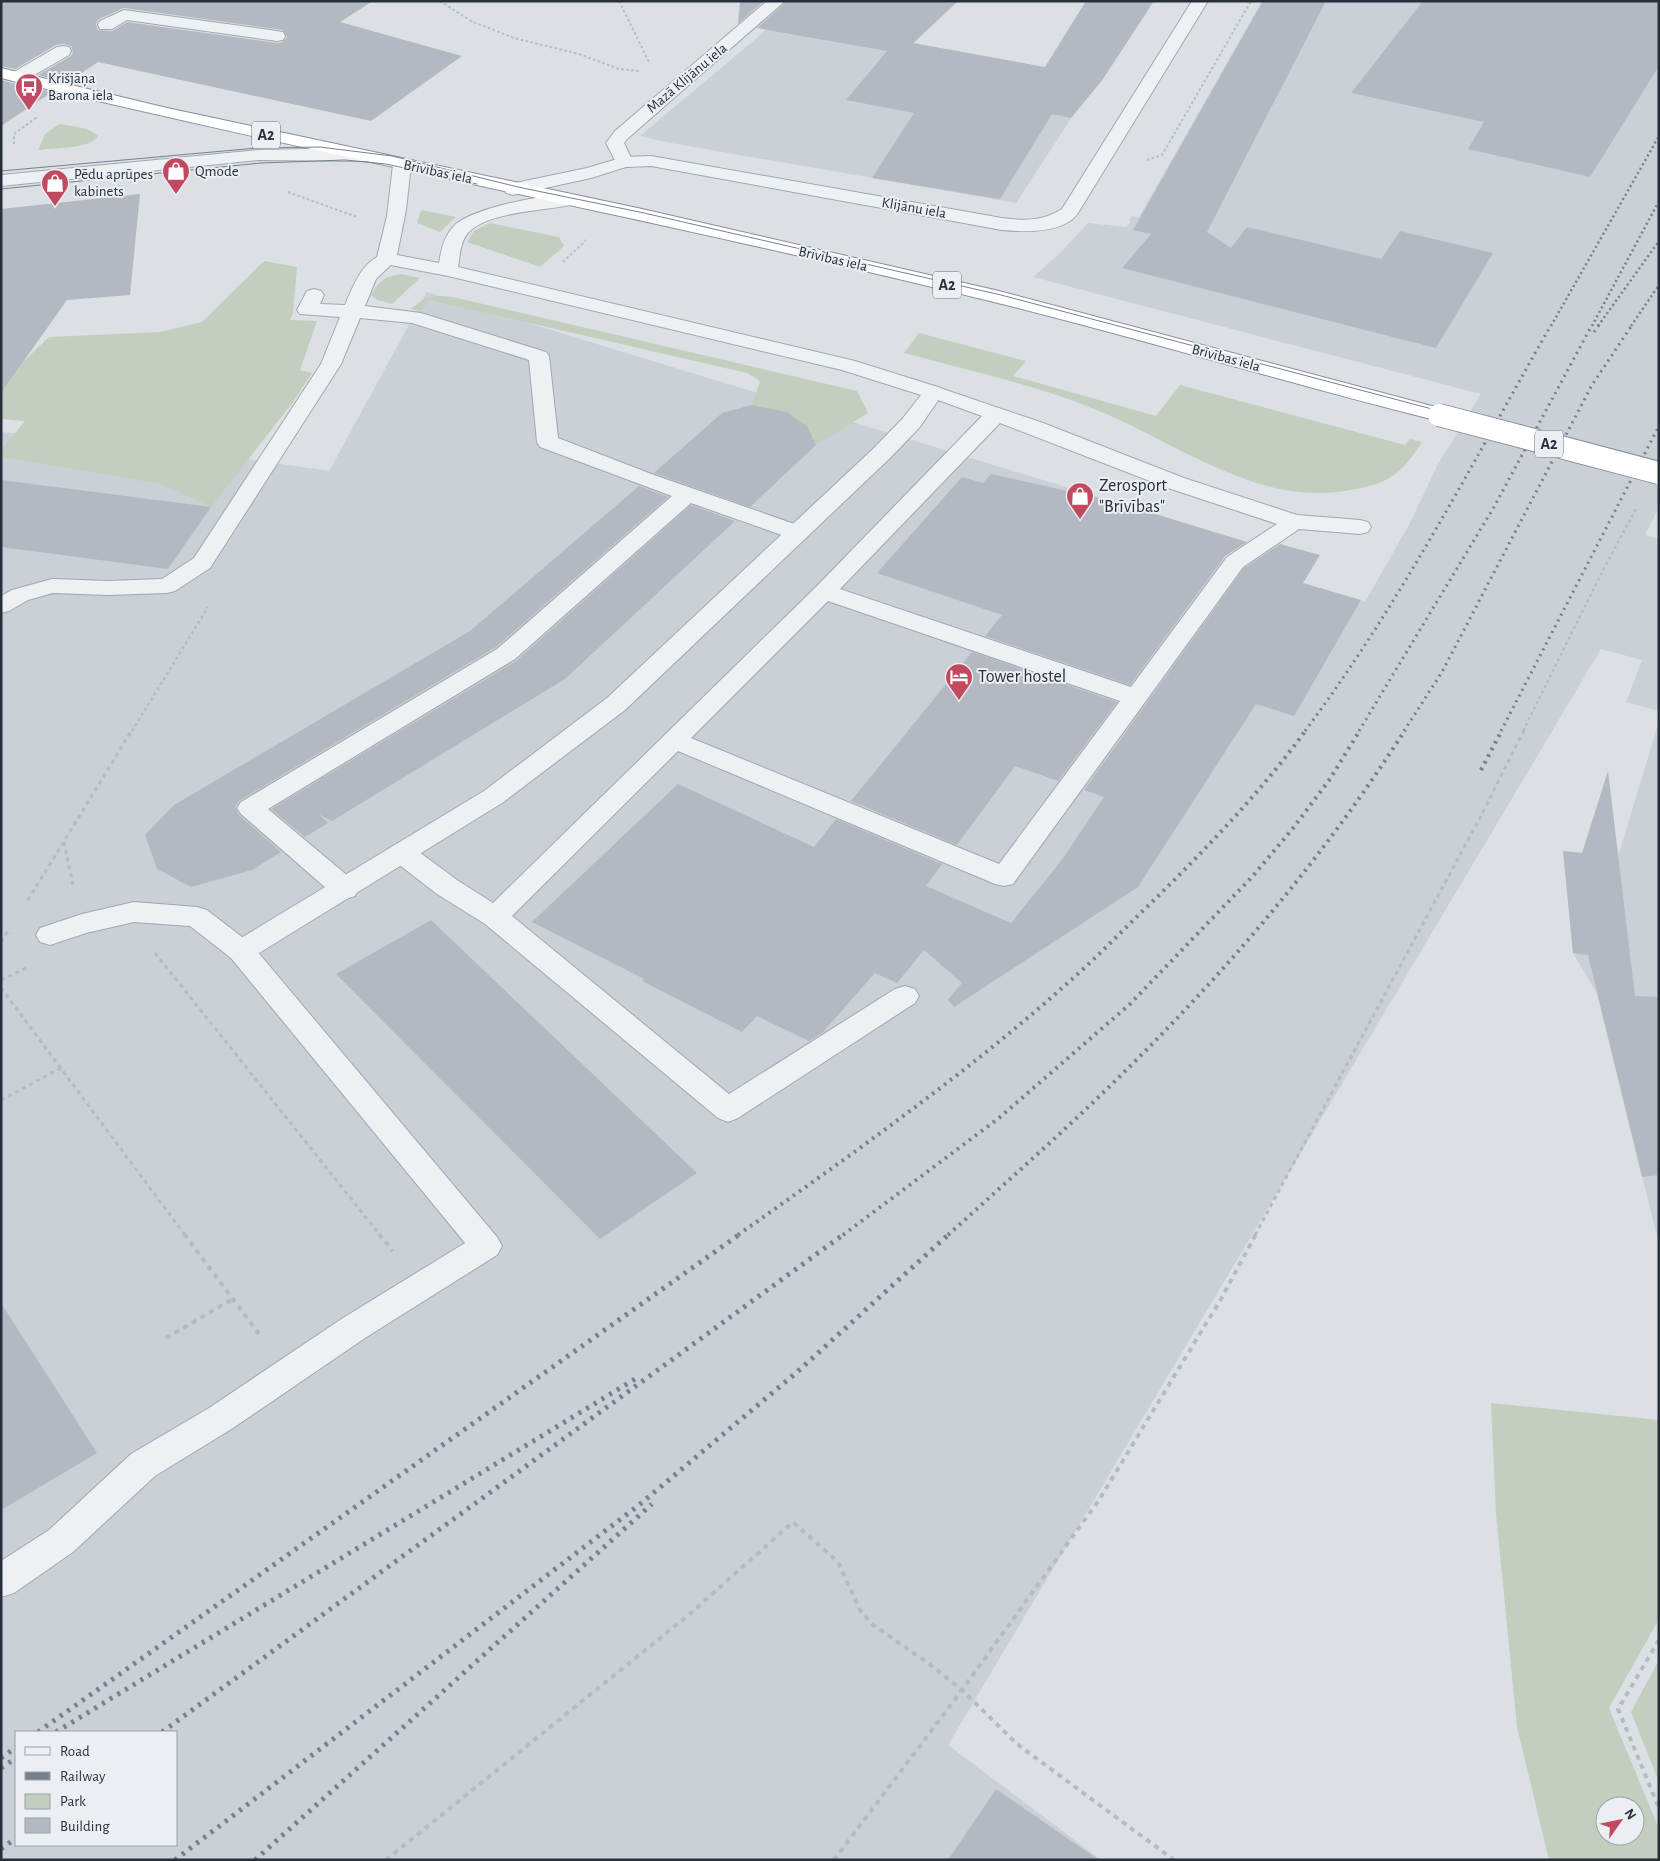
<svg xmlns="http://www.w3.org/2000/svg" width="1660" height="1861" font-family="'Alegreya Sans',sans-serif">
	<rect width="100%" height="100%" fill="#dce0e5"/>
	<g fill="#cbcfd6" fill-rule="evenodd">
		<path d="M 795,1 L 932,1 L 953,6 L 914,43 L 1103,79 L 1074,114 L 1016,203 L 671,143 L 640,136 L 757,38 Z"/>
		<path d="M 1262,1 L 1659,1 L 1659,507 L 1645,535 L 1659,539 L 1659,711 L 1626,702 L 1642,660 L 1601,649 L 948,1745 L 1101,1860 L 1,1860 L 1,432 L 247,459 L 329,471 L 427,292 L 1226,536 L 1212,556 L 1365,602 L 1411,521 L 1437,466 L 1481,394 L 1033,277 L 1058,255 L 1088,223 L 1126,227 L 1131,222 L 1129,220 L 1132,216 L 1139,217 ZM 16,1732 L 176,1732 L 176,1845 L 16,1845 Z"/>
		<path d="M 1659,721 L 1659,1244 L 1597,994 L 1573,953 L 1563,851 L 1618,857 Z"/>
	</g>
	<g fill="#c3cebe" fill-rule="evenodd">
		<path d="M 59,124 C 70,126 90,127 98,136 C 92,149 52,148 38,150 L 45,134 Z"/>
		<path d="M 421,210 L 456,217 L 440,232 L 417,223 Z"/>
		<path d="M 490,223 L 559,237 L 564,246 L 540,267 L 467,242 L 474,231 Z"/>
		<path d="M 264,261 L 297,267 L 293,313 L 290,320 L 317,321 L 300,370 L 312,373 L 293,402 L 211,507 L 161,484 L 1,457 L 1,450 L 25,421 L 1,419 L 1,393 L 24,361 L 49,337 L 160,332 L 202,322 Z"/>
		<path d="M 401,274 L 420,278 L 392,304 L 378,300 L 371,295 C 379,281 385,276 401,274 Z"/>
		<path d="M 441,296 L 453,297 L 857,391 L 868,413 L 816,445 L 807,426 L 787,412 L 752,405 L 760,381 L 747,373 L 430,300 L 420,311 L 410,309 L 426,298 Z"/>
		<path d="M 919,333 L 1026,361 L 1013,376 L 1156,416 L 1180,385 L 1405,445 L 1410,439 L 1422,442 C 1401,475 1389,483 1351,490 C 1254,508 1174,439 1089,407 C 1029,383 966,370 904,353 Z"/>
		<path d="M 1491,1403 L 1659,1420 L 1659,1619 L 1609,1708 L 1659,1829 L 1659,1860 L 1549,1860 L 1517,1727 L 1496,1514 ZM 1605,1806 L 1635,1806 L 1635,1836 L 1605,1836 Z"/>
		<path d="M 1659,1660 L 1659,1782 L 1631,1712 Z"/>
	</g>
	<g fill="#b4b9c1" fill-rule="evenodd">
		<path d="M 1,1 L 373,1 L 340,22 L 462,56 L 371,121 L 98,62 L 68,82 L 38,75 L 71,56 L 73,52 L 71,46 L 63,44 L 56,45 L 15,69 L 1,66 ZM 124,8 L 283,30 L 287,37 L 283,42 L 277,43 L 127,22 L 112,31 L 98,30 L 96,24 L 99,19 Z"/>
		<path d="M 740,1 L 764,1 L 738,24 Z"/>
		<path d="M 787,1 L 958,1 L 913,43 L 1045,67 L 1086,1 L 1154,1 L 1103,79 L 1071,118 L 1052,114 L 1000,199 L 872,178 L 914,113 L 846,100 L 887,51 L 757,28 Z"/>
		<path d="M 1263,1 L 1326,1 L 1207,232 L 1231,248 L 1247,227 L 1381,259 L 1400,231 L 1493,253 L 1436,348 L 1122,268 L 1151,234 L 1133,230 Z"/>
		<path d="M 1423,1 L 1659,1 L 1659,66 L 1590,177 L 1468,149 L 1484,122 L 1351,93 Z"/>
		<path d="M 1,80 L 12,83 L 52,92 L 1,126 Z"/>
		<path d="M 140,194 L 130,295 L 67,300 L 1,393 L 1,209 Z"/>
		<path d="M 752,405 L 787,412 L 807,426 L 816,445 L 750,507 L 654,473 L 722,413 Z"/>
		<path d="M 991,474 L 1116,502 L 1247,542 L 1225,556 L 1130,685 L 985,636 L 1002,615 L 877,573 L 962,477 L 983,483 Z"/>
		<path d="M 1,480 L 211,507 L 168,569 L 1,547 Z"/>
		<path d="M 639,486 L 668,497 L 496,647 L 239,801 L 235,807 L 239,815 L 281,852 L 252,870 L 191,887 L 157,869 L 145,835 L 174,805 L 470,631 Z"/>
		<path d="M 691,505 L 735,521 L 565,679 L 332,821 L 318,814 L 328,823 L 305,837 L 271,809 L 516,661 Z"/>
		<path d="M 1280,544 L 1320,555 L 1303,583 L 1361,600 L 1294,716 L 1256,704 L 1138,887 L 954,1007 L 948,1000 L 962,983 L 924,950 L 897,983 L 875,973 L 823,1032 L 809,1041 L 757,1016 L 742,1032 L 642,981 L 644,979 L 532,922 L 678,784 L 814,847 L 836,819 L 942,864 L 926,886 L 1011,923 L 1061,861 L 1104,797 L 1084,790 L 1244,568 Z"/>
		<path d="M 972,652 L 1117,702 L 1058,781 L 1015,766 L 957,845 L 851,801 Z"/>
		<path d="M 1608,771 L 1635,996 L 1659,997 L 1659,1175 L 1642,1177 L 1588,955 L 1573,953 L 1563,851 L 1582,853 Z"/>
		<path d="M 431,920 L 496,982 L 697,1173 L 600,1239 L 336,974 Z"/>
		<path d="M 1,1303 L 97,1453 L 1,1510 Z"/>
		<path d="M 996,1789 L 1099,1860 L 948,1860 Z"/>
	</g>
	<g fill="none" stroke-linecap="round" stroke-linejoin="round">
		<g stroke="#a2a7ae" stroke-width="2">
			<g id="service">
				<path d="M 124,10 L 277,31 L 283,32 L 285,36 L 283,40 L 277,41 L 127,20 L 112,29 L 100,29 L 98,25 L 100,21 Z"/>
				<path d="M 63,46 L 69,47 L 71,51 L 69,55 L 24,81 L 18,82 L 12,81 L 9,77 L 12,73 L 57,47 Z"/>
				<path d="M 387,253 L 394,255 L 397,259 L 376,279 L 365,306 L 421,313 L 546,352 L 549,356 L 558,438 L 654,475 L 806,528 L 809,533 L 806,538 L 798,540 L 790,538 L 691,503 L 515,659 L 268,809 L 355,882 L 358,889 L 355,896 L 345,899 L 335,896 L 241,814 L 237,808 L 241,802 L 497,649 L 672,496 L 540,447 L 537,442 L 529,360 L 412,323 L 360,318 L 341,364 L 210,568 L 175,591 L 167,593 L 108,595 L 53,593 L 28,600 L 9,611 L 1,613 L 1,596 L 12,590 L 52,579 L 108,581 L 162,579 L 194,558 L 321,364 L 340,317 L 300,314 L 297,310 L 307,291 L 314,289 L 321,291 L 324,295 L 320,304 L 345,305 C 354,284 363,259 387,253 Z"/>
				<path d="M 934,386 L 1043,423 L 1184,478 L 1297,515 L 1360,520 L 1368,522 L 1371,527 L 1368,532 L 1360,534 L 1299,529 L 1243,567 L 1013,884 L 1004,886 L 995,884 L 678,751 L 512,916 L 729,1094 L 895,989 L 905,986 L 915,989 L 919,996 L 915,1003 L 738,1118 L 728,1122 L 718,1118 L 485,924 L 437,894 L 393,860 L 389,853 L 393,846 L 402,844 L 411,846 L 457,880 L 493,903 L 816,587 L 982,416 L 927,396 L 924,392 L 927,388 ZM 1000,423 L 1168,488 L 1277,524 L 1227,557 L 1131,687 L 840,589 ZM 828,601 L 1120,701 L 999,864 L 691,738 Z"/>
				<path d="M 134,902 L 197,907 L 207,910 L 251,944 L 497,1237 L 502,1246 L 497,1255 L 365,1338 L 233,1428 L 155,1476 L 73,1552 L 14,1593 L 1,1597 L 1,1561 L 49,1530 L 131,1454 L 209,1408 L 343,1318 L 465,1243 L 231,958 L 190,926 L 134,922 L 86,933 L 50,945 L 40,942 L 36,935 L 40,928 L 82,914 Z"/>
			</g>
		</g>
		<g stroke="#a2a7ae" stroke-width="2">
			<g id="minor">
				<path d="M 767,1 L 785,1 L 627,139 L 624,143 L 633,162 L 630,166 L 624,167 L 618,166 L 606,143 L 615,131 Z"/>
				<path d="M 402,160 L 408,161 L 411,165 L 406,210 L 397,255 L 439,263 C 441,250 444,237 453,227 C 468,209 552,191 575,196 L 577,200 L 575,204 C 547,211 487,211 468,233 C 460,242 460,256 458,267 L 855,361 L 941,388 L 944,392 L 919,428 L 890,458 L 625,710 L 502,803 L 251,958 L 241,961 L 231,958 L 227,951 L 231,944 L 484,791 L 607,698 L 874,448 L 903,418 L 921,395 L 842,370 L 448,276 L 380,263 L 377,259 L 378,253 L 387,216 L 393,165 L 396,161 Z"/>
			</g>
		</g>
		<g stroke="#a2a7ae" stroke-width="2">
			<g id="tertiary">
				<path d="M 1192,1 L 1208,1 L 1078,213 C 1064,234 1024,232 1002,230 L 651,166 L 626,167 L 591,178 L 513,195 L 506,193 L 504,189 L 506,185 L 587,168 L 624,157 L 651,156 L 1002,218 C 1024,221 1043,221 1062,209 Z"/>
				<path d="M 310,149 L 366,151 L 372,152 L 375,156 L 372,160 L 366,161 L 259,160 L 1,186 L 1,175 L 259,150 Z"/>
			</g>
		</g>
		<g stroke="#858e9a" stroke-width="2">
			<path id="trunk" d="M 1,68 L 167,108 L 642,209 L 999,291 L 1447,410 L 1450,415 L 1447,420 L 1439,421 C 1290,384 1143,339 994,302 C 665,221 331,158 1,78 Z"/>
		</g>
		<g stroke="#b6bbc0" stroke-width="2" stroke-dasharray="2.5 2.5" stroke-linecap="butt">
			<path d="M 440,1 L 471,21 L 514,38 L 579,54 L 619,69 L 639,71"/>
			<path d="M 619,1 L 650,64"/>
			<path d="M 14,144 L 14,134 L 37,117"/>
			<path d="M 1147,160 L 1162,155 L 1251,1"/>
			<path d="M 288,192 L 357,217"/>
			<path d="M 563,262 L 586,240"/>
		</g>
		<g stroke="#b6bbc0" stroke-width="2.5" stroke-dasharray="3 3" stroke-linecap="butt">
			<path d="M 132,731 L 208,607"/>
			<path d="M 1523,731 L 1602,572 L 1636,509"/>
		</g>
		<g stroke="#b6bbc0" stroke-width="3" stroke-dasharray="4 4" stroke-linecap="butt">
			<path d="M 64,842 L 73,885"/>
			<path d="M 28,900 L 132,730"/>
			<path d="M 1,942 L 10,928"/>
			<path d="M 155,953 L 380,1235"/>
			<path d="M 1,980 L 28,967"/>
			<path d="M 1,988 L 185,1235"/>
			<path d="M 1,1100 L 61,1068"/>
			<path d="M 1255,1235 L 1481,816 L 1524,730"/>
		</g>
		<g stroke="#b6bbc0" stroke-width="4" stroke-dasharray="5 5" stroke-linecap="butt">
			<path d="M 184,1234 L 262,1338"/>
			<path d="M 379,1234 L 393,1251"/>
			<path d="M 166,1338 L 233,1299"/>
			<path d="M 1659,1640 L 1618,1709 L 1659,1808"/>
			<path d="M 386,1860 L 691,1613 L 793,1522 L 838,1562 L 860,1610 L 872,1624 L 932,1666 L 962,1690 L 1017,1744 L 1174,1860"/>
			<path d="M 834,1860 L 962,1690 L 1099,1500 L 1221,1299 L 1256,1234"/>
		</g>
		<use href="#service" fill="#eef1f4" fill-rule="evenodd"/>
		<use href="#minor" fill="#eef1f4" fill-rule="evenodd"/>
		<use href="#tertiary" fill="#eef1f4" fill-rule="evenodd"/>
		<use href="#trunk" fill="#fff" fill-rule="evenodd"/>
		<g stroke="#77808d" stroke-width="1">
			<path d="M 1,171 L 257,148 L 320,147 L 392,156 L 518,187 L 644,213 L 1001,295 L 1659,469"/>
			<path d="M 1,189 L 261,163 L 345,160 L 386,164 L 477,184"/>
		</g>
		<g stroke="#77808d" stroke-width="2.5" stroke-dasharray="2 3" stroke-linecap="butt">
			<path d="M 1551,326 L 1659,136"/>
			<path d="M 1592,326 L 1659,201"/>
			<path d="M 1598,326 L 1659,241"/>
			<path d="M 1631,326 L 1659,285"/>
		</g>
		<g stroke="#77808d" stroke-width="3" stroke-dasharray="2 4.5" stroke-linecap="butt">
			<path d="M 1594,332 L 1599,325"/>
			<path d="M 1305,731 C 1400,604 1473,462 1551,325"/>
			<path d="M 1359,731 L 1494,507 L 1592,325"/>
			<path d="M 1404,731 L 1442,672 L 1592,385 L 1632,325"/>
			<path d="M 1501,731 L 1659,426"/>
		</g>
		<g stroke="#77808d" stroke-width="4" stroke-dasharray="2.5 5" stroke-linecap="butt">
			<path d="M 1481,770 L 1502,730"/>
			<path d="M 738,1235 C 855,1152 975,1068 1081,971 C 1105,949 1127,926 1150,904 C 1206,849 1260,793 1306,730"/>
			<path d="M 843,1235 L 999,1118 L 1130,1004 L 1252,877 L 1294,827 L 1330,779 L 1360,730"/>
			<path d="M 948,1235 C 1003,1185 1059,1136 1112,1084 C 1222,977 1323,859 1405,730"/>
		</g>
		<g stroke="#77808d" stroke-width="5" stroke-dasharray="3 6" stroke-linecap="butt">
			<path d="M 38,1732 L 740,1234"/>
			<path d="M 56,1732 L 640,1376"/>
			<path d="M 162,1732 L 844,1234"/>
			<path d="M 1,1758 L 16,1747"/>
			<path d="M 1,1768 L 16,1758"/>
			<path d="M 1,1849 L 16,1838"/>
			<path d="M 175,1860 L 639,1505 L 796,1373 L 949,1234"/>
			<path d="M 255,1860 L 652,1504"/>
		</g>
		<g stroke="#858e9a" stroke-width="24" stroke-linecap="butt">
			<path id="trunk-bridge" d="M 1439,415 L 1659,473"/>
		</g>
		<use href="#trunk-bridge" stroke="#fff" stroke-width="22"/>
	</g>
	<defs>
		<g id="bus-pin" transform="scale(1.4375)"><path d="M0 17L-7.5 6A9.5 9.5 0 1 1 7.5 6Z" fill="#c14a61" stroke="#ebeff3"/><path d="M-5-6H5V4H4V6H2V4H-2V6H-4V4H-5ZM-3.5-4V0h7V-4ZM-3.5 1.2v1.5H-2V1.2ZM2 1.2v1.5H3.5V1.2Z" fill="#fff"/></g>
		<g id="shop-pin" transform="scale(1.4375)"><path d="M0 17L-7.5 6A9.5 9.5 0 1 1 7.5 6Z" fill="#c14a61" stroke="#ebeff3"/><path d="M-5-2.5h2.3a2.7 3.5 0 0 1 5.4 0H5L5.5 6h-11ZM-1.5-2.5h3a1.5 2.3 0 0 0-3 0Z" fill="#fff"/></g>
		<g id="hotel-pin" transform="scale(1.4375)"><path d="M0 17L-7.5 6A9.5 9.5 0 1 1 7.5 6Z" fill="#c14a61" stroke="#ebeff3"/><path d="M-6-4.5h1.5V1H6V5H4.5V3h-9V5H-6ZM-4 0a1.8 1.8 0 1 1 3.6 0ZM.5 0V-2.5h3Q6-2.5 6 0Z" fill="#fff"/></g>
	</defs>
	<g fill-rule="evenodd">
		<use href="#bus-pin" x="29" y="87"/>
		<use href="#shop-pin" x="176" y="171"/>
		<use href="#shop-pin" x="55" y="183"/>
		<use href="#shop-pin" x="1080" y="496"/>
		<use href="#hotel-pin" x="959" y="677"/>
	</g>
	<g text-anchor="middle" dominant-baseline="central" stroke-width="4" stroke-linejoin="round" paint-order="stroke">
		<g font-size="15" fill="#272f3a" stroke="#ebeff3" text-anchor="start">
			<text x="48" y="78">Krišjāņa<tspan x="48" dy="17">Barona iela</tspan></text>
			<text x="195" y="171">Qmode</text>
			<text x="74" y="174">Pēdu aprūpes<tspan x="74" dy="17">kabinets</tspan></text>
		</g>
		<g font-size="15" fill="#272f3a" stroke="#ebeff3">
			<text transform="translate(687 78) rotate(-40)">Mazā Klijānu iela</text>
			<text transform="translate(438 172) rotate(12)">Brīvības iela</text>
			<text transform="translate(914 208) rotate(10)">Klijānu iela</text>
			<text transform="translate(833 259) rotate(13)">Brīvības iela</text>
			<text transform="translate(1226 358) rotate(15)">Brīvības iela</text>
		</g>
		<g fill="#ebeff3" stroke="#626972" stroke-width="1">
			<rect x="252" y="121.5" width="28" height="27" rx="4"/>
			<rect x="933" y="271.5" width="28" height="27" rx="4"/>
			<rect x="1535" y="430.5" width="28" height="27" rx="4"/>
		</g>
		<g font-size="16" font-weight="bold" fill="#272f3a">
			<text x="266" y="135">A2</text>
			<text x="947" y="285">A2</text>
			<text x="1549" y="444">A2</text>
		</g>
		<g font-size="18" fill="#272f3a" stroke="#ebeff3" text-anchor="start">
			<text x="1099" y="486">Zerosport<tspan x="1099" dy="21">"Brīvības"</tspan></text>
			<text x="978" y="677">Tower hostel</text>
		</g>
	</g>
	<rect width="1660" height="1861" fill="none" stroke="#272f3a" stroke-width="5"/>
	<rect x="15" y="1731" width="162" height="115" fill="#ebeff3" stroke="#9da2a9"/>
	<rect x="25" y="1747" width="25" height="8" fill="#eef1f4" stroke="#9da2a9"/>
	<text x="60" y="1756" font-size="15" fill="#272f3a">Road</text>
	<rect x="25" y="1772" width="25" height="8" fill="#77808d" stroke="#9da2a9"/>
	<text x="60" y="1781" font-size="15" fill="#272f3a">Railway</text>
	<rect x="25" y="1794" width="25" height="15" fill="#c3cebe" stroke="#9da2a9"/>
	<text x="60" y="1806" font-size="15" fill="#272f3a">Park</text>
	<rect x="25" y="1818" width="25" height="15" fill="#b4b9c1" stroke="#9da2a9"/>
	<text x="60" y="1831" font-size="15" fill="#272f3a">Building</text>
	<g transform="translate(1620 1821) rotate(57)"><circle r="24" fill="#ebeff3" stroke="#9da2a9"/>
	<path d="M0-4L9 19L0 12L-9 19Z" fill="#c14a61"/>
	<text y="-8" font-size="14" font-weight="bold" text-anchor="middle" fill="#272f3a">N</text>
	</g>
</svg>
